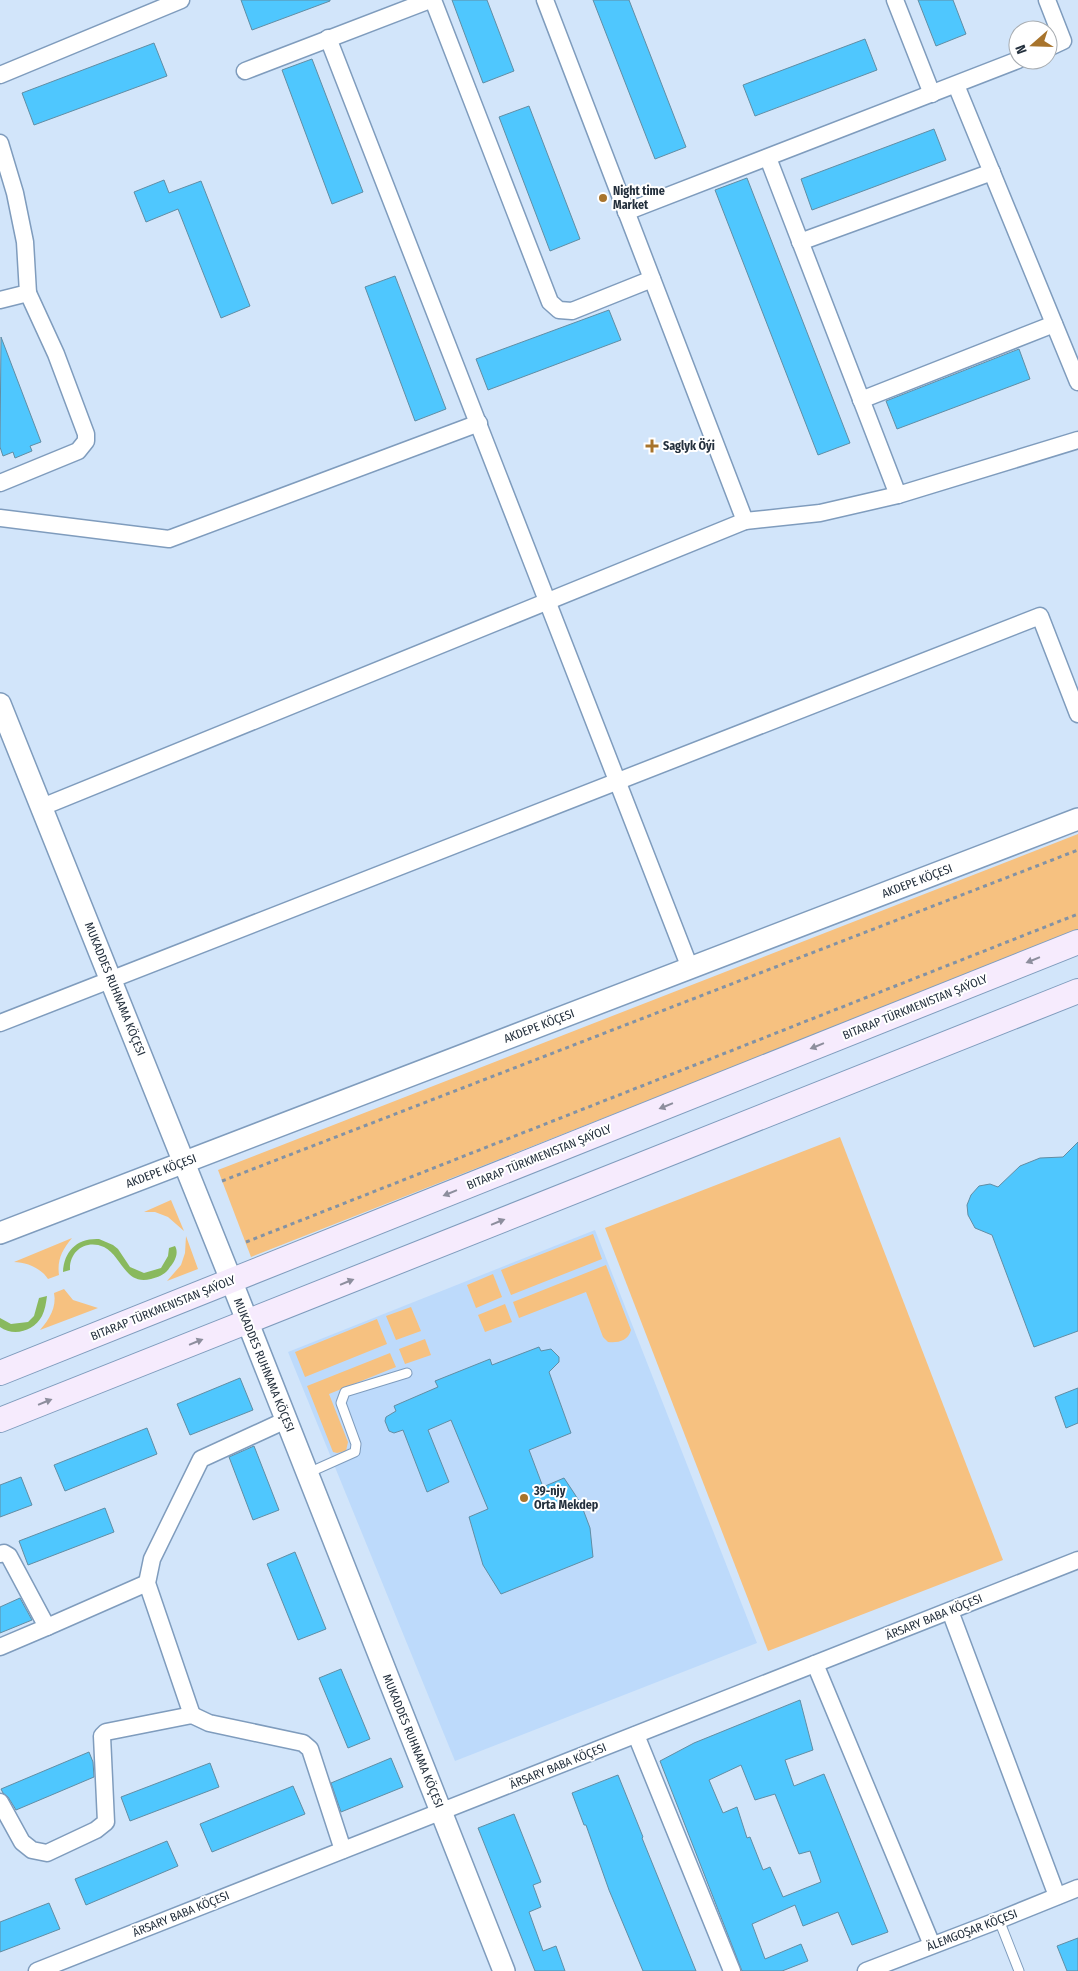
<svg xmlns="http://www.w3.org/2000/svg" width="1078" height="1971" font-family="'Fira Sans Condensed',sans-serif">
	<rect width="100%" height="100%" fill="#d2e5fa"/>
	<path fill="#bddafb" d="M 595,1230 L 757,1643 L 455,1761 L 288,1352 Z"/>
	<g fill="#f6c180">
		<path d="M 1078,834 L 1078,931 L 251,1257 L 218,1170 Z"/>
		<path d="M 840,1137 L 1003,1560 L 768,1651 L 605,1228 Z"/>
		<path d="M 171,1200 L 184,1231 L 168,1217 L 155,1212 L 144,1212 Z"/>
		<path d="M 593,1234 L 602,1259 L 511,1295 L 501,1270 Z"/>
		<path d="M 186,1236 L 198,1269 L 167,1281 L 181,1265 L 185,1253 Z"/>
		<path d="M 72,1238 C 62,1250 57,1260 59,1275 L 48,1279 C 41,1268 26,1262 14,1262 Z"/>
		<path d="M 606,1265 L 631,1330 C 628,1341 618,1343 608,1342 L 603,1337 L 586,1292 L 519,1318 L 513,1302 Z"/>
		<path d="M 493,1274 L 502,1297 L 476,1308 L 467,1285 Z"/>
		<path d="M 64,1289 L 73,1300 L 98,1308 L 40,1330 C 49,1320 57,1307 54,1293 Z"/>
		<path d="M 505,1304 L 512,1322 L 485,1332 L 478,1315 Z"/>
		<path d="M 411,1307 L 421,1331 L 396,1340 L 386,1316 Z"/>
		<path d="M 377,1319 L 387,1344 L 305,1377 L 295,1352 Z"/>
		<path d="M 425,1339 L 431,1355 L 405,1364 L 399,1349 Z"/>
		<path d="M 390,1353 L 396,1367 L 329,1394 L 348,1442 L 346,1451 L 337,1453 L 333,1452 L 307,1386 Z"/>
	</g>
	<g fill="#89b95e">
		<path d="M 99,1239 L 113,1245 L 118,1249 L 130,1267 L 144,1273 L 161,1268 L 168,1256 L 169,1248 L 175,1246 C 179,1253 175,1261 170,1267 C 166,1274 159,1277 151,1279 C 125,1286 122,1256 104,1247 C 86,1239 69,1251 70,1270 L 63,1272 C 64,1251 77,1238 99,1239 Z"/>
		<path d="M 47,1296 C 46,1303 45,1310 42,1316 C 34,1331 14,1337 0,1327 L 0,1318 L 11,1324 L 28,1322 L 34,1316 L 39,1298 Z"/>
	</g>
	<g fill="#4fc7fe" stroke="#618da4" fill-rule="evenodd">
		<path d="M 241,0 L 330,0 L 330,1 L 252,30 Z"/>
		<path d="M 452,0 L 487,0 L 514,71 L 483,83 Z"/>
		<path d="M 593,0 L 629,0 L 686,147 L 655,159 Z"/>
		<path d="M 918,0 L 953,0 L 966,34 L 936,46 Z"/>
		<path d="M 865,39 L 877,70 L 755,116 L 743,85 Z"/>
		<path d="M 154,43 L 167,76 L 34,125 L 22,93 Z"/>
		<path d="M 312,59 L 363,192 L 332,204 L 282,70 Z"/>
		<path d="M 529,106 L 580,239 L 550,251 L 499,117 Z"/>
		<path d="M 934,129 L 946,160 L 812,210 L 801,179 Z"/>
		<path d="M 747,178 L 850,443 L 818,455 L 715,190 Z"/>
		<path d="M 164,180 L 169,193 L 201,181 L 250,306 L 221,318 L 178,209 L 146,222 L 134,192 Z"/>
		<path d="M 395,276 L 446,409 L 415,421 L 365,287 Z"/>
		<path d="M 609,310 L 621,340 L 488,390 L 476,359 Z"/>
		<path d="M 1,337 L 41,442 L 30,446 L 32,451 L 15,458 L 13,452 L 3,456 L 0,447 Z"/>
		<path d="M 1019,349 L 1030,379 L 897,429 L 886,401 Z"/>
		<path d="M 1078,1142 L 1078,1331 L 1034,1347 L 992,1235 L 975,1228 L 968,1215 L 967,1205 L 971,1195 L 979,1186 L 990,1184 L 998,1187 L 1020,1166 L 1040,1158 L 1063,1157 Z"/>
		<path d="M 539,1347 L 541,1351 L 551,1349 L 559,1357 L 559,1362 L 549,1372 L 571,1433 L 529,1450 L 543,1487 L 564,1478 L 574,1493 L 581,1504 L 590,1528 L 593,1557 L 501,1594 L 483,1565 L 469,1517 L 488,1509 L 451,1420 L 428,1430 L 449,1482 L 427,1492 L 403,1430 L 394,1433 L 389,1431 L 385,1421 L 386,1417 L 396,1411 L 394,1406 L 438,1387 L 435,1381 L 490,1359 L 492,1365 Z"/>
		<path d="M 240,1378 L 253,1410 L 190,1435 L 177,1404 Z"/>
		<path d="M 1078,1388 L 1078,1423 L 1066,1428 L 1055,1397 Z"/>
		<path d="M 147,1428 L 157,1454 L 65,1491 L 54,1465 Z"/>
		<path d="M 254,1446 L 279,1510 L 253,1520 L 229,1457 Z"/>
		<path d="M 21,1477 L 32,1505 L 0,1517 L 0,1485 Z"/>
		<path d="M 105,1508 L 114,1532 L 28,1565 L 19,1541 Z"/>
		<path d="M 295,1552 L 326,1629 L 298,1640 L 267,1564 Z"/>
		<path d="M 20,1598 L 32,1620 L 0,1633 L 0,1607 Z"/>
		<path d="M 341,1669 L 370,1739 L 348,1748 L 319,1678 Z"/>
		<path d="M 800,1700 L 813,1750 L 785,1760 L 794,1786 L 824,1774 L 888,1932 L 852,1945 L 838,1912 L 803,1926 L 795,1905 L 752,1924 L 765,1959 L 801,1944 L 808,1961 L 782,1971 L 742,1971 L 660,1761 L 694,1743 ZM 741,1765 L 755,1800 L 775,1794 L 799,1854 L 810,1851 L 821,1882 L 783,1897 L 770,1867 L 763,1870 L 750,1837 L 747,1838 L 737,1807 L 723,1813 L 709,1780 Z"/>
		<path d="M 89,1752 L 93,1762 L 94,1777 L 16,1810 L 8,1797 L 3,1793 L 1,1789 Z"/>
		<path d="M 391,1758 L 403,1787 L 341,1812 L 331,1783 Z"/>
		<path d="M 210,1763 L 219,1787 L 130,1821 L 121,1797 Z"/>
		<path d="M 618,1775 L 643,1837 L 642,1838 L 696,1971 L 643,1971 L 609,1890 L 586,1825 L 584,1825 L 572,1793 Z"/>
		<path d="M 293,1786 L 305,1814 L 212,1852 L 200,1824 Z"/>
		<path d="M 514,1814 L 541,1882 L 533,1885 L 541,1907 L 529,1912 L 543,1951 L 556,1946 L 565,1971 L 535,1971 L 478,1828 Z"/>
		<path d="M 167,1841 L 178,1866 L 86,1905 L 75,1879 Z"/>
		<path d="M 49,1903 L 60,1929 L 0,1952 L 0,1922 Z"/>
		<path d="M 1078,1938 L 1078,1971 L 1067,1971 L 1057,1946 Z"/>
	</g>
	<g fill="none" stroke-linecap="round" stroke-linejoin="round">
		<g stroke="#7f9cbd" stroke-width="11">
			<g id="service">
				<path d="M 308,1473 L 355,1452 L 356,1444 L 341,1403 L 345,1392 L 407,1373"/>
				<path d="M 999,1920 L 1019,1971"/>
			</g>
		</g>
		<g stroke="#7f9cbd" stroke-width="19">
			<g id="minor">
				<path d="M 433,0 L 550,302 L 559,310 L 572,311 L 652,279"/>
				<path d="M 895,0 L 932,94"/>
				<path d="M 1047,0 L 1063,41 L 1048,48"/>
				<path d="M 328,38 L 690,968"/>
				<path d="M 245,71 L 430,0"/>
				<path d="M 0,75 L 181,0"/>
				<path d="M 956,85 L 1078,382"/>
				<path d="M 0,143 L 15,193 L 25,242 L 28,293 L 0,300"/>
				<path d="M 768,158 L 898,495"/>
				<path d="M 626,212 L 1018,60"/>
				<path d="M 800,242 L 992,172"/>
				<path d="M 861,400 L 1054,324"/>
				<path d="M 0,483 L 78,451 L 86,441 L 86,434 L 56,354 L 28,293"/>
				<path d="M 0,518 L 169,539 L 479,423"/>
				<path d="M 745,521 L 820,513 L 898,495 L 1078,440"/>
				<path d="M 42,807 L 745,521 L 545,0"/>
				<path d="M 0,1023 L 1040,616 L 1078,714"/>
				<path d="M 0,1554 L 4,1553 L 9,1556 L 47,1627 L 147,1583"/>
				<path d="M 950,1611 L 1057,1896"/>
				<path d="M 0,1647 L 47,1627"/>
				<path d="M 815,1664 L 932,1945"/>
				<path d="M 192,1715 L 147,1583 L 152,1559 L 201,1459 L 286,1420"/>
				<path d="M 636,1735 L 732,1971"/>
				<path d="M 0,1802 L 22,1842 L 32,1850 L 47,1853 L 96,1830 L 106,1822 L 102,1736 L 106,1732 L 192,1715 L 209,1723 L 303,1743 L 310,1749 L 343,1850"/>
				<path d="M 37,1971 L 1078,1560"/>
				<path d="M 866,1971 L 999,1920 L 1078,1888"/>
			</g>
		</g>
		<g stroke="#7f9cbd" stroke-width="24">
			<g id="tertiary">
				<path d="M 0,704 L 231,1280 L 504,1971"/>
				<path d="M 0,1233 L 1078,819"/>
			</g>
		</g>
		<g stroke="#7f9cbd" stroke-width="26">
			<g id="secondary">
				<path d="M 0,1373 L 1078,942"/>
				<path d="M 0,1420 L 1078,991"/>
			</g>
		</g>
		<g stroke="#8392a4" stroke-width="3" stroke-dasharray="4 4" stroke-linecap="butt">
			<path d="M 222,1181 L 1078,850"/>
			<path d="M 246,1242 L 1078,914"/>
		</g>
		<use href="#service" stroke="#fff" stroke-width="9"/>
		<use href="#minor" stroke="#fff" stroke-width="16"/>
		<use href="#tertiary" stroke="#fff" stroke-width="21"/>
		<use href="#secondary" stroke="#f6ebfd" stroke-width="24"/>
	</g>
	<defs><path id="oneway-solid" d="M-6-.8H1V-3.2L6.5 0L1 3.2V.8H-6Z" transform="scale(1.25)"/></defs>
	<g fill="#8d8e9d">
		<use href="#oneway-solid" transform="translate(1033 960) rotate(158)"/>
		<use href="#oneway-solid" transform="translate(817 1046) rotate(158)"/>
		<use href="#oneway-solid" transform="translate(666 1106) rotate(158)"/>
		<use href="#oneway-solid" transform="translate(450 1193) rotate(158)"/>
		<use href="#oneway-solid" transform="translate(498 1222) rotate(-22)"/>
		<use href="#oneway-solid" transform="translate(347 1282) rotate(-22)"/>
		<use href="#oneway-solid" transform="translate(196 1342) rotate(-22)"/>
		<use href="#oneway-solid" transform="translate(45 1402) rotate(-22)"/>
	</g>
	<g fill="#a8742c" stroke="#fff" stroke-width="2">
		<circle cx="603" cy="198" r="5"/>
		<path d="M649.5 438.5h5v5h5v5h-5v5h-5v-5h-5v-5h5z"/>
		<circle cx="524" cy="1498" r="5"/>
	</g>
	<g text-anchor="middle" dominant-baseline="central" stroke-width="4" stroke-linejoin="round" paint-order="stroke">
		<g font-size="12" font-weight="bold" fill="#24303d" stroke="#fff" text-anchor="start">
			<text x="613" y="191">Night time<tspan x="613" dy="14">Market</tspan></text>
			<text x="663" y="446">Saglyk Öýi</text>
			<text x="534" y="1491">39-njy<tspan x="534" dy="14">Orta Mekdep</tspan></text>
		</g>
		<g font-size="12" fill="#24303d" stroke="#fff">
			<text transform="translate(917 881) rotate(-21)">AKDEPE KÖÇESI</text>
			<text transform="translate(115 989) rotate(68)">MUKADDES RUHNAMA KÖÇESI</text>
			<text transform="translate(915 1007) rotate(-22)">BITARAP TÜRKMENISTAN ŞAÝOLY</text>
			<text transform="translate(539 1026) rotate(-21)">AKDEPE KÖÇESI</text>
			<text transform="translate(539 1157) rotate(-22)">BITARAP TÜRKMENISTAN ŞAÝOLY</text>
			<text transform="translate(161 1171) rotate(-21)">AKDEPE KÖÇESI</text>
			<text transform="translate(163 1308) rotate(-22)">BITARAP TÜRKMENISTAN ŞAÝOLY</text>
			<text transform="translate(264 1365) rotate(68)">MUKADDES RUHNAMA KÖÇESI</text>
			<text transform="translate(934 1617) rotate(-22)">ÄRSARY BABA KÖÇESI</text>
			<text transform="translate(413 1741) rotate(68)">MUKADDES RUHNAMA KÖÇESI</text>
			<text transform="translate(558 1766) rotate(-22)">ÄRSARY BABA KÖÇESI</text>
			<text transform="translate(181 1914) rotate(-22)">ÄRSARY BABA KÖÇESI</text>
			<text transform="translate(972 1930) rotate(-21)">ÄLEMGOŞAR KÖÇESI</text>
		</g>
	</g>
	<g transform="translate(1033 45) rotate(250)"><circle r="24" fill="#ffffff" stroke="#a7acb1"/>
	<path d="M0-4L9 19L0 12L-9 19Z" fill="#a8742c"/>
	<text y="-8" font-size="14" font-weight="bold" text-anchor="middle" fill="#24303d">N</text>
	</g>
</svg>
